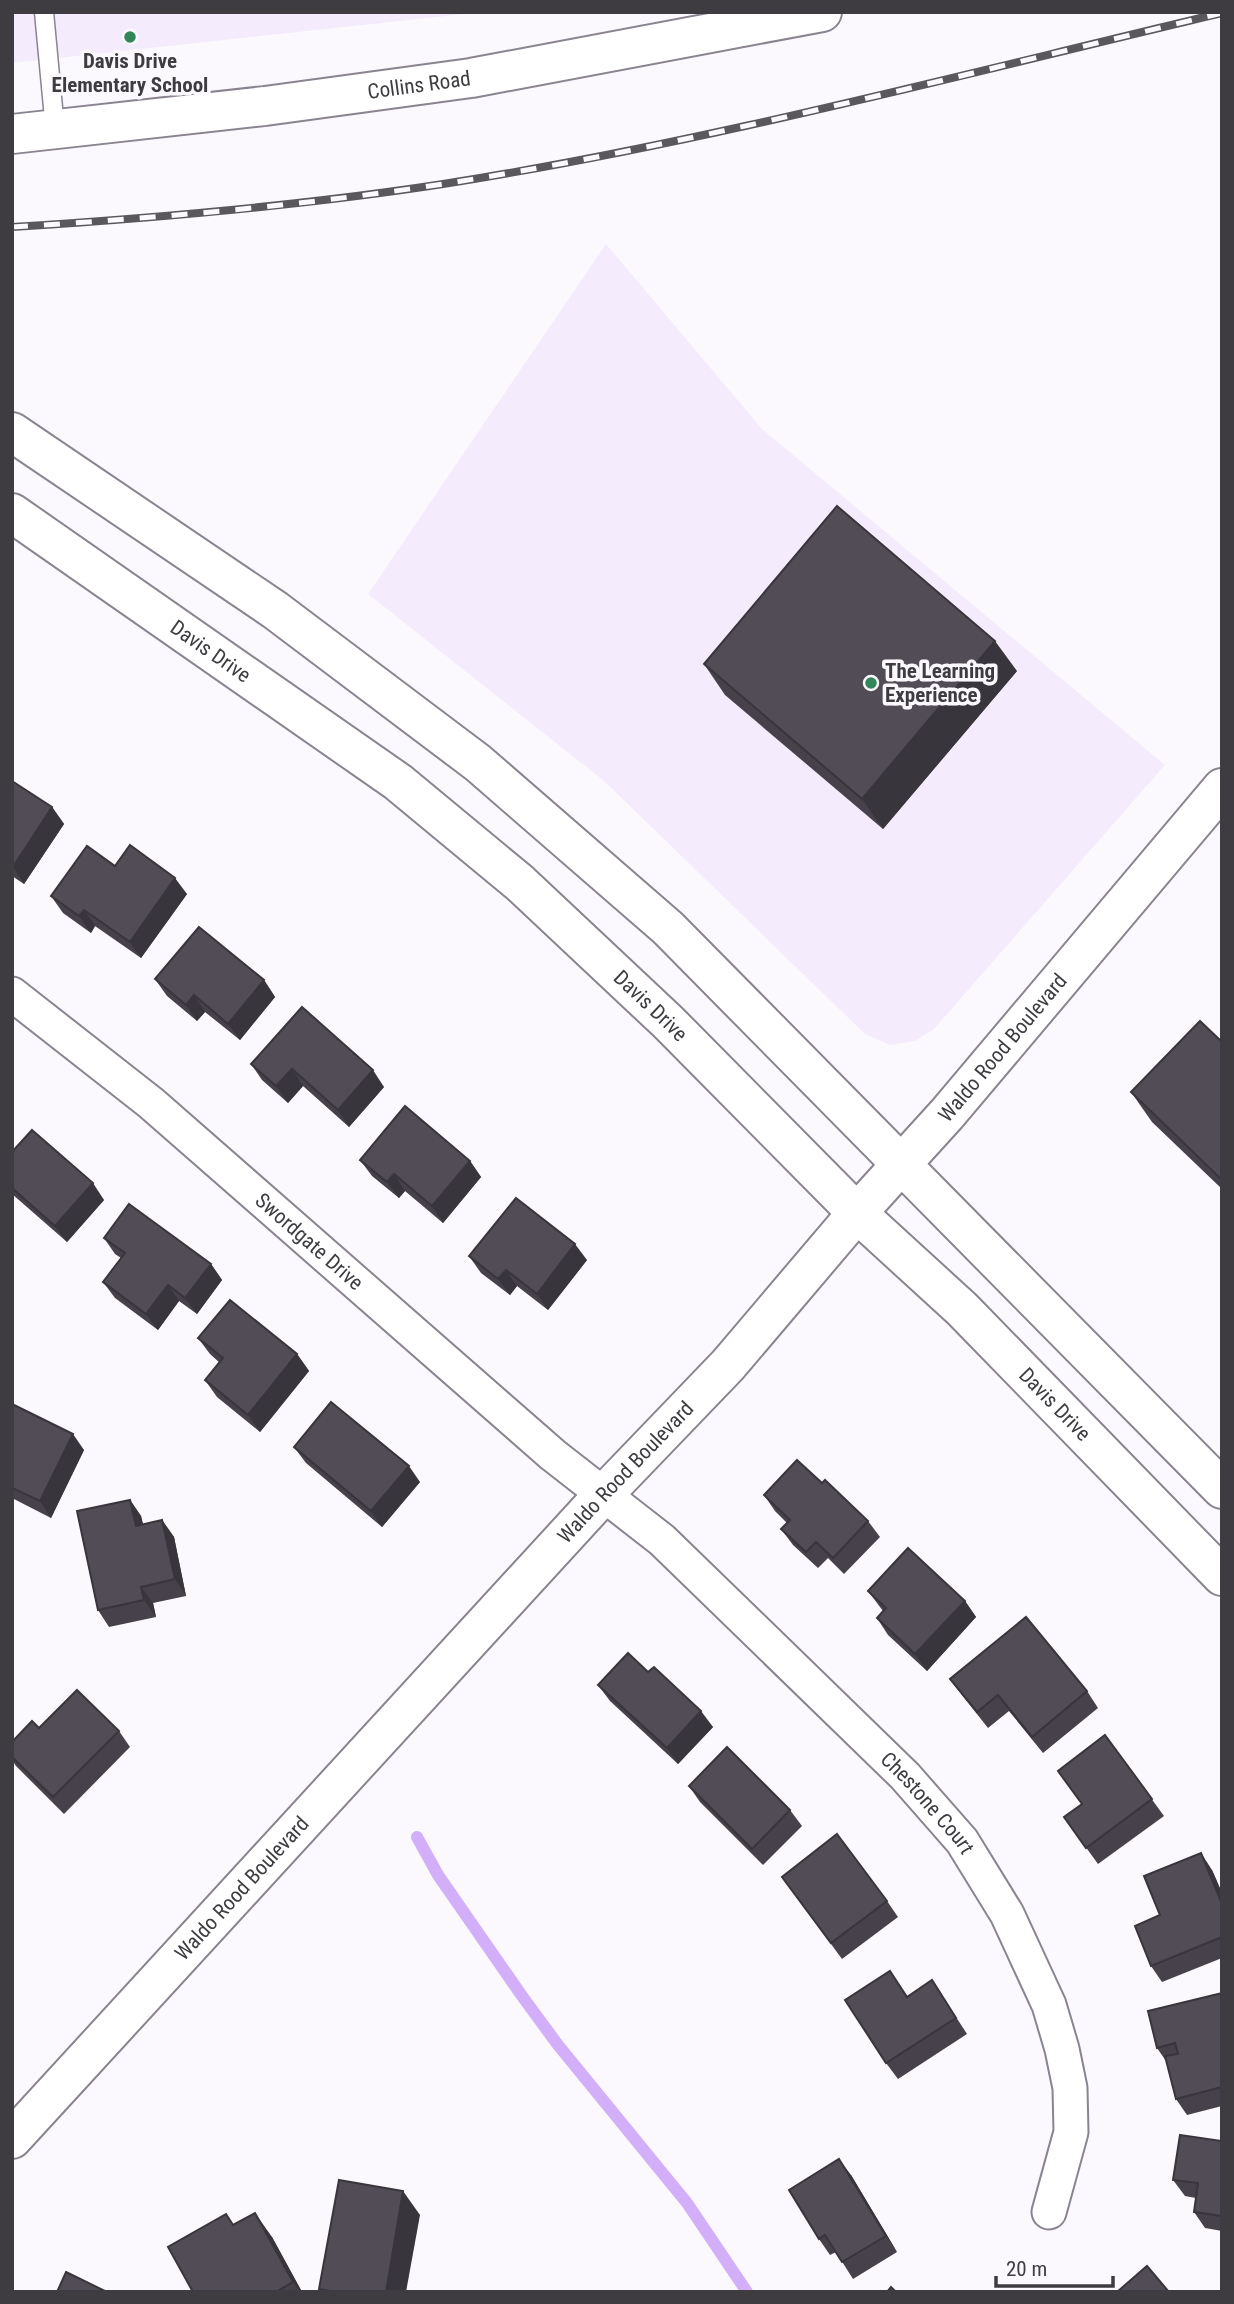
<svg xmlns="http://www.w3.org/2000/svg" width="1234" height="2304" font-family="'Roboto Condensed',sans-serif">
	<rect width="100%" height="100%" fill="#fbf9fe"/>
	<g fill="#f4ecfc">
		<path d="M 12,12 L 483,12 L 12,63 Z"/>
		<path d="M 606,244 L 762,429 L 1165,765 L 934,1029 L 915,1041 L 890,1045 L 865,1034 L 604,781 L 368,594 Z"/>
	</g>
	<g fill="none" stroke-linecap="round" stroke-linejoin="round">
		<path stroke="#d3aef9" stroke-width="12" d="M 417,1837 L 438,1875 L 522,1996 L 558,2045 L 687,2203 L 747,2292"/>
		<g stroke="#8a8490" stroke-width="21">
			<path id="lane" d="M 44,12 L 55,129"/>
		</g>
		<g stroke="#8a8490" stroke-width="37">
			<g id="street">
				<path id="s1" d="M 12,994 L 151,1103 L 553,1455 L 662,1540 L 905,1776 L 962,1841 L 1007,1914 L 1049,2005 L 1062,2049 L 1070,2088 L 1071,2132 L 1049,2212"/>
			</g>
		</g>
		<g stroke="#8a8490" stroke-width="42">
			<g id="secondary">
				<path id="s2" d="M 12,134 L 265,106 L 471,78 L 822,12"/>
				<path id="s3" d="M 12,2139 L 604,1494 L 728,1365 L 857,1213 L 947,1114 L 1222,788"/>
			</g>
		</g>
		<g stroke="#8a8490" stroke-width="42">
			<g id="primary">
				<path d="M 12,432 L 275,610 L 478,763 L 668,928 L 1222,1489"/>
				<path id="s4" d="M 12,513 L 398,782 L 520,883 L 668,1022 L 857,1213 L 962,1309 L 1222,1576"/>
			</g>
		</g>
		<use href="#lane" stroke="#fff" stroke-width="18"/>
		<use href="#street" stroke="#fff" stroke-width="33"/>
		<use href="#secondary" stroke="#fff" stroke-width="38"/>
		<use href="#primary" stroke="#fff" stroke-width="38"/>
		<g stroke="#5a585d" stroke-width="8">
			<path id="rail" d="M 12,227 C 156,218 300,206 443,184 C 705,143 963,74 1222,13"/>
		</g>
		<use href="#rail" stroke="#fbf9fe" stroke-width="5" stroke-dasharray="16" stroke-linecap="butt"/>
	</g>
	<g fill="#46414a">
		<path d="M 704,664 L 1017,671 L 883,829 L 725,695 Z"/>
		<path d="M 12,781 L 52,807 L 64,824 L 24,884 L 12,876 Z"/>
		<path d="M 115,866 L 187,894 L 141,958 L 95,926 L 91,933 L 63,913 L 51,896 Z"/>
		<path d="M 155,979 L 264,980 L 275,997 L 240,1040 L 205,1012 L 197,1021 L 167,996 Z"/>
		<path d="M 1222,1042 L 1222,1189 L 1152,1122 L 1131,1092 Z"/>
		<path d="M 251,1064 L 384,1087 L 349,1127 L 303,1086 L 288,1103 L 262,1080 Z"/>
		<path d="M 12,1152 L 104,1200 L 67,1242 L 12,1194 Z"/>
		<path d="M 360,1160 L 470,1161 L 481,1177 L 443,1223 L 405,1191 L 399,1198 L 372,1176 Z"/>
		<path d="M 104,1238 L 211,1264 L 222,1280 L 197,1314 L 179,1301 L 158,1330 L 115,1298 L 103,1282 L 121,1258 L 115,1254 Z"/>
		<path d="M 469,1256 L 587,1260 L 548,1310 L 517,1286 L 510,1295 L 481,1273 Z"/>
		<path d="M 198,1338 L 297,1354 L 309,1371 L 260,1432 L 217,1397 L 205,1380 L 220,1363 L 210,1354 Z"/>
		<path d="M 12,1404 L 84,1450 L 51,1518 L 12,1498 Z"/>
		<path d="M 294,1447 L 420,1482 L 382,1527 L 306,1463 Z"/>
		<path d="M 822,1483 L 868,1521 L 880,1537 L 844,1574 L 828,1558 L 818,1568 L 793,1545 L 781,1529 L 787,1523 L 775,1511 L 764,1495 Z"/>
		<path d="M 130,1500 L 141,1516 L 143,1524 L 162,1520 L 174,1537 L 186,1596 L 153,1603 L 156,1617 L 109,1627 L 98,1610 Z"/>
		<path d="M 868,1591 L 965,1601 L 976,1617 L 927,1671 L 888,1635 L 877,1618 L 883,1611 Z"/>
		<path d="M 648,1672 L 713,1727 L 678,1764 L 610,1701 L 598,1685 Z"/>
		<path d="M 950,1679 L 1087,1691 L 1098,1708 L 1043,1753 L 1009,1711 L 988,1728 L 962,1695 Z"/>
		<path d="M 39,1728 L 119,1731 L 130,1747 L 64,1814 L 16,1766 L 12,1760 L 12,1742 Z"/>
		<path d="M 1105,1735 L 1164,1816 L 1098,1864 L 1064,1817 L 1082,1804 Z"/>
		<path d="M 689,1786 L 790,1810 L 802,1826 L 763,1865 L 700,1802 Z"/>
		<path d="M 1212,1870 L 1222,1893 L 1222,1958 L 1162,1982 L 1151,1966 L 1160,1915 Z"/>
		<path d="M 782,1877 L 887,1901 L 898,1917 L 842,1959 Z"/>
		<path d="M 932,1980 L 967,2034 L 898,2079 L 886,2063 L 908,1996 Z"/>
		<path d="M 1222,1993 L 1222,2106 L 1187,2115 L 1176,2099 L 1166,2061 L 1157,2048 Z"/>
		<path d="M 1222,2141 L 1222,2231 L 1205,2228 L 1194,2212 L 1196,2198 L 1185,2196 L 1173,2180 Z"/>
		<path d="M 851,2175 L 897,2252 L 853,2279 L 836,2252 L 830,2255 L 819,2239 Z"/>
		<path d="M 226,2214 L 234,2225 L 272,2237 L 302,2292 L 193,2292 Z"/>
	</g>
	<g fill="#39353c">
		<path d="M 995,641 L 1017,671 L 883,829 L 862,799 Z"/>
		<path d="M 52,807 L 64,824 L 24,884 L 13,867 Z"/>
		<path d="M 175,878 L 187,894 L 141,958 L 130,942 Z"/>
		<path d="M 84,910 L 95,926 L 91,933 L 79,916 Z"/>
		<path d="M 264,980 L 275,997 L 240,1040 L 228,1024 Z"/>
		<path d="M 194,995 L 205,1012 L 197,1021 L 186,1005 Z"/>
		<path d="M 292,1069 L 303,1086 L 288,1103 L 276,1086 Z"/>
		<path d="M 373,1070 L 384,1087 L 349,1127 L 338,1110 Z"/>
		<path d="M 470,1161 L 481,1177 L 443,1223 L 432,1206 Z"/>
		<path d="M 394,1174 L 405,1191 L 399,1198 L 387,1182 Z"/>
		<path d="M 93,1183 L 104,1200 L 67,1242 L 55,1226 Z"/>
		<path d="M 575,1244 L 587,1260 L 548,1310 L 537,1294 Z"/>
		<path d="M 211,1264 L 222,1280 L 197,1314 L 185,1298 Z"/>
		<path d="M 506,1270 L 517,1286 L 510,1295 L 498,1279 Z"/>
		<path d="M 168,1285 L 179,1301 L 158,1330 L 146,1314 Z"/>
		<path d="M 297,1354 L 309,1371 L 260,1432 L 248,1415 Z"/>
		<path d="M 73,1434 L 84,1450 L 51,1518 L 40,1501 Z"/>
		<path d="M 409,1466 L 420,1482 L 382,1527 L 371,1511 Z"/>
		<path d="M 130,1500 L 141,1516 L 147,1542 L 136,1526 Z"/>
		<path d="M 162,1520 L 174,1537 L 186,1596 L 175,1579 Z"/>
		<path d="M 141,1587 L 153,1603 L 156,1617 L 144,1600 Z"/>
		<path d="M 965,1601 L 976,1617 L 927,1671 L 915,1654 Z"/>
		<path d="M 701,1711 L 713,1727 L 678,1764 L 667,1748 Z"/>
		<path d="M 1201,1853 L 1212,1870 L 1222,1893 L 1222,1904 Z"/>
		<path d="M 839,2159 L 851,2175 L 897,2252 L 886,2236 Z"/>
		<path d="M 403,2191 L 420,2215 L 406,2292 L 386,2292 Z"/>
		<path d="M 255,2213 L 272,2237 L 302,2292 L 300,2292 L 293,2282 Z"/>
	</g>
	<g fill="#514c56" stroke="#39353c" stroke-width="2">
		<path d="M 837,506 L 995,641 L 862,799 L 704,664 Z"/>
		<path d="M 12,781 L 52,807 L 13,867 L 12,867 Z"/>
		<path d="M 130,845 L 175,878 L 130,942 L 84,910 L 79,916 L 51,896 L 87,846 L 115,866 Z"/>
		<path d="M 199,927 L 264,980 L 228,1024 L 194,995 L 186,1005 L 155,979 Z"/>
		<path d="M 302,1007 L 373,1070 L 338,1110 L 292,1069 L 276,1086 L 251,1064 Z"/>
		<path d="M 1200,1021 L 1222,1042 L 1222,1180 L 1131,1092 Z"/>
		<path d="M 405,1106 L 470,1161 L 432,1206 L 394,1174 L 387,1182 L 360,1160 Z"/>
		<path d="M 32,1130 L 93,1183 L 55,1226 L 12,1188 L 12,1152 Z"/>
		<path d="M 516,1198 L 575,1244 L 537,1294 L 506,1270 L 498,1279 L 469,1256 Z"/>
		<path d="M 129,1204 L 211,1264 L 185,1298 L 168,1285 L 146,1314 L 103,1282 L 125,1253 L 104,1238 Z"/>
		<path d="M 230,1300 L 297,1354 L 248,1415 L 205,1380 L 223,1358 L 198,1338 Z"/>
		<path d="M 331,1402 L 409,1466 L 371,1511 L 294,1447 Z"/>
		<path d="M 12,1404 L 73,1434 L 40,1501 L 12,1488 Z"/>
		<path d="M 797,1460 L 822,1483 L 825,1480 L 868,1521 L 833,1558 L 816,1542 L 806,1552 L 781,1529 L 790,1520 L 764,1495 Z"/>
		<path d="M 130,1500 L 136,1526 L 162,1520 L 175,1579 L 141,1587 L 144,1600 L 98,1610 L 77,1511 Z"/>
		<path d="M 908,1548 L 965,1601 L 915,1654 L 877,1618 L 886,1608 L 868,1591 Z"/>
		<path d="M 1026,1617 L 1087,1691 L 1032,1737 L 998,1695 L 977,1712 L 950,1679 Z"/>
		<path d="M 628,1653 L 648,1672 L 654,1667 L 701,1711 L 667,1748 L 598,1685 Z"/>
		<path d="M 77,1690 L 119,1731 L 53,1797 L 12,1757 L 12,1742 L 32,1721 L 39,1728 Z"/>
		<path d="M 1105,1735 L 1152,1799 L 1086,1848 L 1064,1817 L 1082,1804 L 1058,1771 Z"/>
		<path d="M 727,1747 L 790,1810 L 752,1849 L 689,1786 Z"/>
		<path d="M 837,1834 L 887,1901 L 831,1943 L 782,1877 Z"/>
		<path d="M 1201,1853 L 1222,1904 L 1222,1937 L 1151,1966 L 1135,1926 L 1160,1915 L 1144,1876 Z"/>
		<path d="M 890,1971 L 907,1997 L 932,1980 L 956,2018 L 886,2063 L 845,2000 Z"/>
		<path d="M 1222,1993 L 1222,2087 L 1176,2099 L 1165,2056 L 1178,2054 L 1175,2043 L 1157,2048 L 1148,2011 Z"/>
		<path d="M 1180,2135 L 1222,2141 L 1222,2216 L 1194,2212 L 1198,2183 L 1173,2180 Z"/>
		<path d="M 839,2159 L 886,2236 L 842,2262 L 825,2235 L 819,2239 L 789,2190 Z"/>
		<path d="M 339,2180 L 403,2191 L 386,2292 L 336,2292 L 319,2289 Z"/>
		<path d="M 255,2213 L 293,2282 L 276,2292 L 193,2292 L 168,2247 L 226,2214 L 233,2225 Z"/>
		<path d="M 1147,2266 L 1169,2292 L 1117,2292 Z"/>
		<path d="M 66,2272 L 107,2292 L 57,2292 Z"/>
		<path d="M 891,2287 L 896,2292 L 887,2292 Z"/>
	</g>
	<g fill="#31865a" stroke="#fbf9fe" stroke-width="2.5">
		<circle cx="130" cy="37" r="7"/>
		<circle cx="871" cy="683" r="7"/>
	</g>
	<g text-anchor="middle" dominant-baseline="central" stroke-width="7" stroke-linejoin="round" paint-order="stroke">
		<g font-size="21" font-weight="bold" fill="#3e3c41" stroke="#fbf9fe">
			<text x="130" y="61">Davis Drive<tspan x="130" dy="24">Elementary School</tspan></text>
			<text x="885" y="671" text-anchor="start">The Learning<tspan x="885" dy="24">Experience</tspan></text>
		</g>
		<g font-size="21" fill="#3e3c41" stroke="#fbf9fe">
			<text stroke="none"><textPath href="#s2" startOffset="410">Collins Road</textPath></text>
			<text stroke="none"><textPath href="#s4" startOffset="242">Davis Drive</textPath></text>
			<text stroke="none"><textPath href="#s4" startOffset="808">Davis Drive</textPath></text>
			<text stroke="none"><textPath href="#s3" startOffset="1474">Waldo Rood Boulevard</textPath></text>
			<text stroke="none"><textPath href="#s1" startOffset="387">Swordgate Drive</textPath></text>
			<text stroke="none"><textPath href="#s4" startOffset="1376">Davis Drive</textPath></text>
			<text stroke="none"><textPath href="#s3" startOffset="906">Waldo Rood Boulevard</textPath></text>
			<text stroke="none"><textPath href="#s1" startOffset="1223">Chestone Court</textPath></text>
			<text stroke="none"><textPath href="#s3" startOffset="340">Waldo Rood Boulevard</textPath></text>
		</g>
	</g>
	<rect width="1234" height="2304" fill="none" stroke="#3e3c41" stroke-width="28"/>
	<path d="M996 2276v10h117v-10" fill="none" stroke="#3e3c41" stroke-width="3.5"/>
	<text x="1006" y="2276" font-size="21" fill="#3e3c41" stroke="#fbf9fe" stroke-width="5" paint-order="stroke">20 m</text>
</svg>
